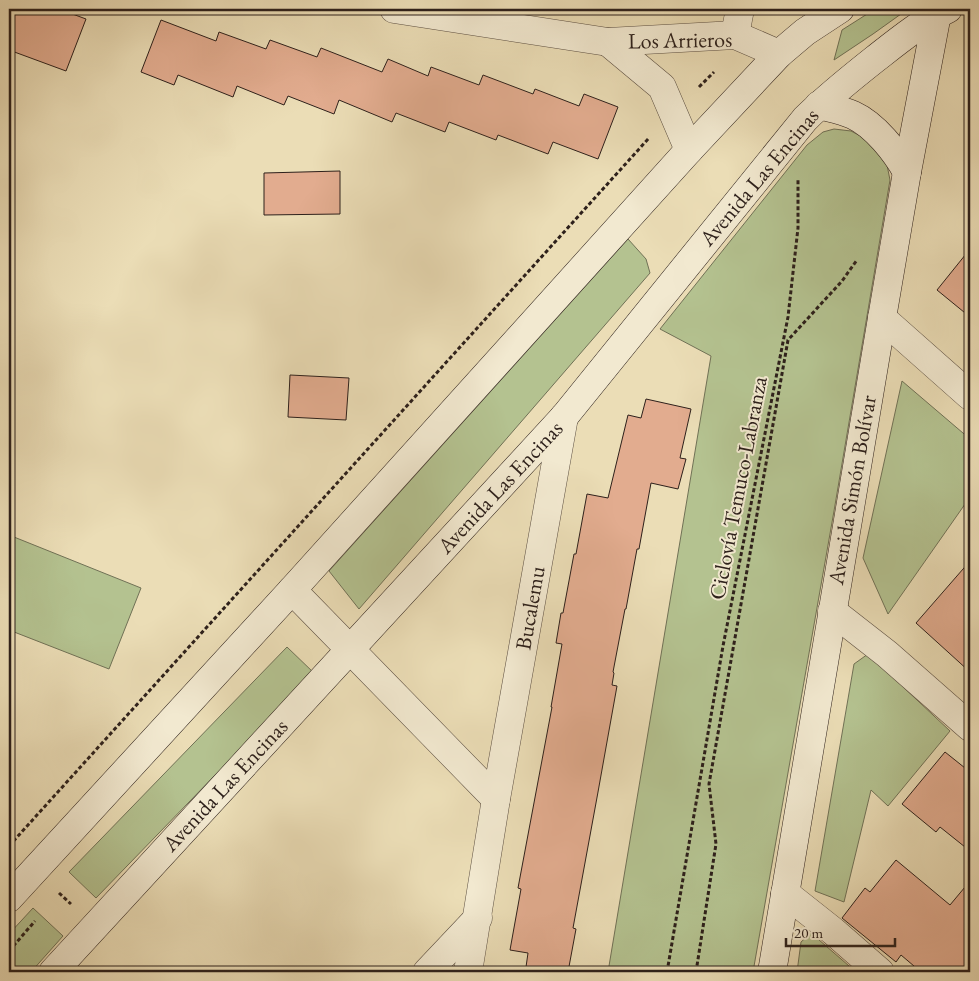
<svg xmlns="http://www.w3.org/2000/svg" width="979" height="981" font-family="'EB Garamond',serif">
	<rect width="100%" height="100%" fill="#ebddb6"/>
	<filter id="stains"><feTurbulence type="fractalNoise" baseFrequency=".004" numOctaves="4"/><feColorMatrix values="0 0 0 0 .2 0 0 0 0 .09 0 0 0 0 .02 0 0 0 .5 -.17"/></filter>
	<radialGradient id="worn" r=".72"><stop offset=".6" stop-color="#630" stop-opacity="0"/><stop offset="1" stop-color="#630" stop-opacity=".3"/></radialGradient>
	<g fill="#b4c290" stroke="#707156">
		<path d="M 875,9 L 908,9 L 873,34 L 834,60 L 842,30 Z"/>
		<path d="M 834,129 L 851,131 L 868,140 L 887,165 L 890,180 L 834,511 L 753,972 L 608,972 L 711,356 L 660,329 L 807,145 L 823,132 Z"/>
		<path d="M 628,239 L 646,259 L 650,273 L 359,609 L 329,571 Z"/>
		<path d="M 902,381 L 970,439 L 970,497 L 888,614 L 863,558 Z"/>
		<path d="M 9,535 L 141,588 L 109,669 L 9,630 Z"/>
		<path d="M 287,647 L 314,673 L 96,898 L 69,872 Z"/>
		<path d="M 868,654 L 950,731 L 888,806 L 871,790 L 844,902 L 815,891 L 854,664 Z"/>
		<path d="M 33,908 L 63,936 L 31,972 L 9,972 L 9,934 Z"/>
		<path d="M 811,933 L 856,972 L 797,972 L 801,942 Z"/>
	</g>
	<g fill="#e2ac8f" stroke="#2d201b">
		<path d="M 9,9 L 59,9 L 86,19 L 66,71 L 9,50 Z"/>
		<path d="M 161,20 L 216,41 L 219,32 L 266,49 L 270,40 L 317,57 L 321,48 L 382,72 L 388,59 L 428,76 L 431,67 L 479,85 L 483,75 L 533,94 L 535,89 L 579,106 L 584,94 L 618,107 L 598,159 L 553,142 L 548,154 L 498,135 L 496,140 L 449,122 L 445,132 L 396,113 L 392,122 L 339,100 L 334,114 L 288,96 L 284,105 L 237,86 L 233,97 L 178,75 L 174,85 L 141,72 Z"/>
		<path d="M 340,171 L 340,214 L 264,215 L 264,173 Z"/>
		<path d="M 970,249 L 970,317 L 937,290 Z"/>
		<path d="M 290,375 L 349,378 L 346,420 L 288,417 Z"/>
		<path d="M 646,399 L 691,409 L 680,458 L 686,459 L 678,489 L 651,483 L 639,549 L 637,549 L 626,609 L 625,609 L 613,672 L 614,673 L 612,685 L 617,686 L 598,792 L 573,928 L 576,929 L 568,972 L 526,972 L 527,968 L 526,967 L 528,953 L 510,950 L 521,889 L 518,888 L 552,707 L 551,707 L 562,644 L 556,643 L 561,613 L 563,613 L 574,554 L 576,554 L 587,494 L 608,498 L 628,415 L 641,418 Z"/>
		<path d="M 970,561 L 970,672 L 916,623 Z"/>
		<path d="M 945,752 L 970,772 L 970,851 L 940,827 L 936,832 L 902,804 Z"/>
		<path d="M 896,860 L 950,905 L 970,881 L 970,972 L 921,972 L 901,955 L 896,962 L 842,918 L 865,888 L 870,892 Z"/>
	</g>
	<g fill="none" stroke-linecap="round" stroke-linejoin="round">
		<g stroke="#5c4f42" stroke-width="29">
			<g id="street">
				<path d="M 394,9 L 608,42 L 735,35 L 779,54"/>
				<path d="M 735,35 L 740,9"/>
				<path d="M 608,42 L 662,87 L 689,150"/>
				<path d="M 882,318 L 970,396"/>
				<path d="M 292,590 L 496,799"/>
				<path d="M 832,611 L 887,654 L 970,727"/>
				<path d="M 785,893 L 833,931 L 880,972"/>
				<path d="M 427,972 L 478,918"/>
				<path d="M 468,972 L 496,799 L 564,417"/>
			</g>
		</g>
		<g stroke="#2d201b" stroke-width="29">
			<g id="secondary">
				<path d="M 819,105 C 830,108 842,110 853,115 C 875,125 896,152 907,172"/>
				<path d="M 9,898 L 292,590 L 689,150 L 779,54 L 805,32 L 840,9"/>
				<path d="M 53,972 L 564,417 L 805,119 C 827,97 851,78 875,59 C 898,41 921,22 948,9"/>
				<path d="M 772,972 L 882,318 L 907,172 L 938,9"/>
			</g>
		</g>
		<g stroke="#2d201b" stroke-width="3" stroke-dasharray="4 2.5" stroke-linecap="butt">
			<path d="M 699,87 L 714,72"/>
			<path d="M 9,846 L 649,138"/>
			<path d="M 59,893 L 71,904"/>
			<path d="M 9,951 L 35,921"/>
			<path d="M 667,972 L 723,646 L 788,317 L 798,228 L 798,180"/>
			<path d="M 696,972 L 716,844 L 709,784 L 788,340 L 842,281 L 857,260"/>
		</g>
		<use href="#street" stroke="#f2e9d0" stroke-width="28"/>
		<use href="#secondary" stroke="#f2e9d0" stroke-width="28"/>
	</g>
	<g text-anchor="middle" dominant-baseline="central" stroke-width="4" stroke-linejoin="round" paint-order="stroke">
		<g font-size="22" fill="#2d201b" stroke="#f2e9d0">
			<text transform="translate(680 40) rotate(-1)">Los Arrieros</text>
			<text transform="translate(759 177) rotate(-50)">Avenida Las Encinas</text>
			<text transform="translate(500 487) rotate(-47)">Avenida Las Encinas</text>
			<text transform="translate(738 488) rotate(-79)">Ciclovía Temuco-Labranza</text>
			<text transform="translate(852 490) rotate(-80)">Avenida Simón Bolívar</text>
			<text transform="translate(530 608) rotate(-80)">Bucalemu</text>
			<text transform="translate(225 785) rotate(-47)">Avenida Las Encinas</text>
		</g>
	</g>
	<rect width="979" height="981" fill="none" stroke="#ebddb6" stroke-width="30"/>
	<rect x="10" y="10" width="959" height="961" fill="none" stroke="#2d201b" stroke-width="2.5"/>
	<rect x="15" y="15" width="949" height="951" fill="none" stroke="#2d201b"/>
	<path d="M786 938v8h109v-8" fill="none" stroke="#2d201b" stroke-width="2.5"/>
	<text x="794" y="938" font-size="15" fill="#2d201b" stroke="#f2e9d0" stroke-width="4" paint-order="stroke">20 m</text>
	<rect width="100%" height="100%" filter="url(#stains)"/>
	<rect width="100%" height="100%" fill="url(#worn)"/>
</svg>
